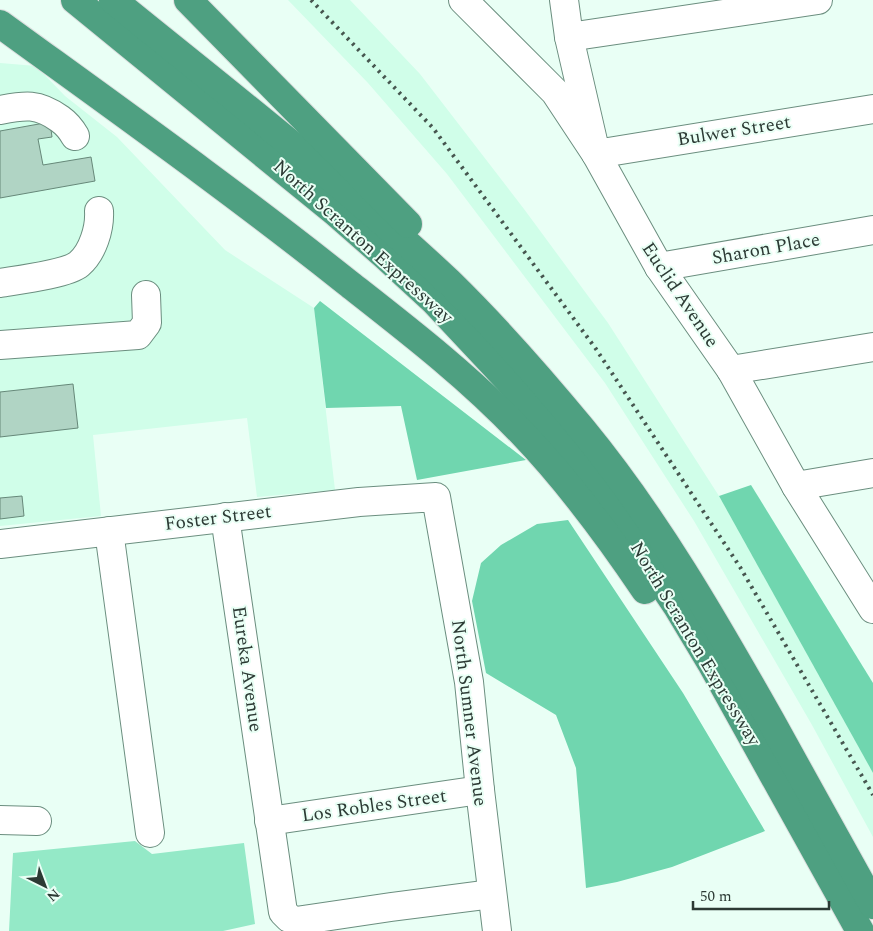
<svg xmlns="http://www.w3.org/2000/svg" width="873" height="931" font-family="Spectral,serif">
	<rect width="100%" height="100%" fill="#e9fff5"/>
	<g fill="#d0fee9">
		<path d="M 288,0 L 350,0 L 420,74 L 524,209 L 608,323 L 719,496 L 873,773 L 873,837 L 812,725 L 694,521 L 605,383 L 447,174 L 368,83 Z"/>
		<path d="M 0,63 L 36,66 L 65,96 L 117,137 L 225,250 L 314,308 L 335,490 L 257,497 L 247,418 L 93,435 L 101,516 L 0,526 Z"/>
	</g>
	<path fill="#94e9c7" d="M 135,841 L 152,854 L 244,843 L 255,924 L 223,931 L 9,931 L 13,853 Z"/>
	<g fill="#70d6af">
		<path d="M 320,301 L 526,460 L 417,480 L 401,406 L 326,408 L 314,308 Z"/>
		<path d="M 751,485 L 873,683 L 873,773 L 719,496 Z"/>
		<path d="M 568,520 L 683,693 L 765,831 L 672,867 L 617,882 L 586,888 L 576,768 L 556,715 L 486,673 L 472,601 L 481,563 L 501,545 L 537,524 Z"/>
	</g>
	<g fill="#b0d4c4" stroke="#668879">
		<path d="M 50,122 L 52,137 L 38,139 L 43,165 L 91,157 L 95,181 L 0,198 L 0,131 Z"/>
		<path d="M 73,384 L 78,428 L 0,437 L 0,392 Z"/>
		<path d="M 22,496 L 24,516 L 0,519 L 0,498 Z"/>
	</g>
	<g fill="none" stroke-linecap="round" stroke-linejoin="round">
		<g stroke="#6b8e7f" stroke-width="30">
			<g id="minor">
				<path d="M 463,0 L 555,92 L 596,154 L 659,267 L 731,370 L 796,486 L 873,609"/>
				<path d="M 564,0 L 569,37 L 596,154 L 873,109"/>
				<path d="M 569,37 L 818,0"/>
				<path d="M 0,110 C 25,105 38,103 60,119 C 67,124 71,129 75,136"/>
				<path d="M 659,267 L 873,230"/>
				<path d="M 0,283 C 18,280 67,274 79,264 C 93,252 100,228 99,211"/>
				<path d="M 0,345 L 138,335 L 147,323 L 146,295"/>
				<path d="M 731,370 L 873,347"/>
				<path d="M 796,486 L 873,473"/>
				<path d="M 225,517 L 283,912 L 289,918 L 296,921 L 391,907 L 492,894"/>
				<path d="M 109,531 L 150,833"/>
				<path d="M 0,544 L 359,502 L 436,497 L 469,682 L 480,790 L 497,931"/>
				<path d="M 0,820 L 37,821"/>
				<path d="M 269,821 L 480,790"/>
			</g>
		</g>
		<g stroke="#dddfdf" stroke-width="30">
			<g id="highway">
				<path d="M 75,0 L 336,213 L 384,255 L 434,301 L 524,397 L 565,446 L 604,498 L 678,608 L 711,663 L 860,931"/>
				<path d="M 113,0 C 226,92 343,182 449,282 C 496,328 540,378 582,429 C 656,519 714,620 771,721 C 805,782 839,844 873,905"/>
				<path d="M 188,0 L 408,224"/>
				<path d="M 0,24 C 117,109 235,193 348,283 C 408,330 469,377 522,433 C 568,481 608,535 645,590"/>
			</g>
		</g>
		<use href="#minor" stroke="#fff" stroke-width="28"/>
		<use href="#highway" stroke="#4ea081" stroke-width="28"/>
		<path stroke="#46564f" stroke-width="4" stroke-dasharray="2.5 5" stroke-linecap="butt" d="M 311,0 L 433,128 L 596,349 L 740,567 L 873,795"/>
	</g>
	<g text-anchor="middle" dominant-baseline="central" stroke-width="4" stroke-linejoin="round" paint-order="stroke">
		<g font-size="19" fill="#2c3a34" stroke="#e9fff5">
			<text transform="translate(734 131) rotate(-9)">Bulwer Street</text>
			<text transform="translate(363 242) rotate(42)">North Scranton Expressway</text>
			<text transform="translate(766 249) rotate(-10)">Sharon Place</text>
			<text transform="translate(680 295) rotate(56)">Euclid Avenue</text>
			<text transform="translate(218 518) rotate(-7)">Foster Street</text>
			<text transform="translate(695 644) rotate(59)">North Scranton Expressway</text>
			<text transform="translate(247 669) rotate(82)">Eureka Avenue</text>
			<text transform="translate(469 713) rotate(83)">North Sumner Avenue</text>
			<text transform="translate(374 806) rotate(-8)">Los Robles Street</text>
		</g>
	</g>
	<g transform="translate(45 886) rotate(138)" stroke="#e9fff5" stroke-width="4" paint-order="stroke">
	<path d="M0-4L9 19L0 12L-9 19Z" fill="#2c3a34"/>
	<text y="-8" font-size="14" font-weight="bold" text-anchor="middle" fill="#2c3a34">N</text>
	</g>
	<path d="M693 901v8h136v-8" fill="none" stroke="#2c3a34" stroke-width="2.5"/>
	<text x="700" y="901" font-size="15" fill="#2c3a34" stroke="#e9fff5" stroke-width="4" paint-order="stroke">50 m</text>
</svg>
